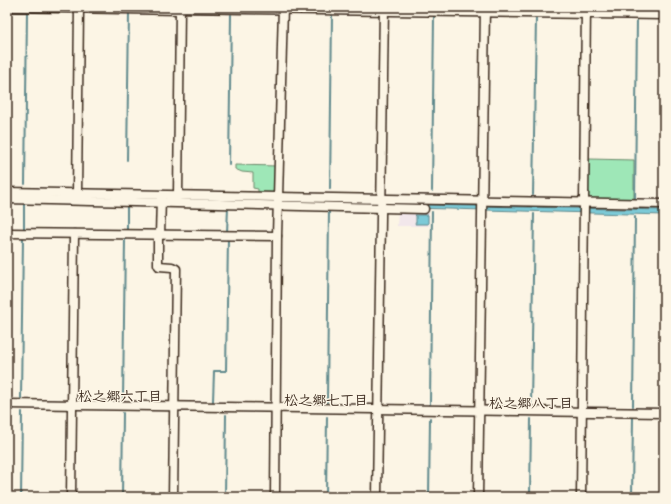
<svg xmlns="http://www.w3.org/2000/svg" width="671" height="504" font-family="Sriracha,'Klee One',sans-serif">
	<rect width="100%" height="100%" fill="#fcf5e5"/>
	<filter id="ink" filterUnits="userSpaceOnUse"><feTurbulence type="fractalNoise" baseFrequency=".025" numOctaves="2"/><feDisplacementMap in="SourceGraphic" scale="8" xChannelSelector="R" yChannelSelector="G"/><feConvolveMatrix kernelMatrix="1 2 1 2 8 2 1 2 1" color-interpolation-filters="sRGB"/></filter>
	<g filter="url(#ink)">
		<path fill="#f2e7eb" d="M 398,212 L 429,213 L 429,226 L 397,226 Z"/>
		<g fill="#9ee7b7" stroke="#6c886a">
			<path d="M 589,159 L 634,160 L 634,200 L 591,199 L 588,196 Z"/>
			<path d="M 235,165 L 277,166 L 275,194 L 258,193 L 258,189 L 253,188 L 253,173 L 242,172 L 235,169 Z"/>
		</g>
		<g fill="#7bcad7" stroke="#618a8d">
			<path d="M 426,205 L 664,210 L 664,215 L 377,207 L 424,206 Z"/>
			<path d="M 415,215 L 428,215 L 428,224 L 415,224 L 416,222 L 416,216 Z"/>
		</g>
		<g fill="none" stroke-linecap="round" stroke-linejoin="round">
			<g stroke="#618a8d" stroke-width="2">
				<path d="M 434,8 L 434,7"/>
				<path d="M 535,8 L 535,7"/>
				<path d="M 637,10 L 637,7"/>
				<path d="M 127,160 L 129,13"/>
				<path d="M 229,165 L 231,15"/>
				<path d="M 25,184 L 27,12"/>
				<path d="M 330,189 L 332,14"/>
				<path d="M 432,191 L 434,16"/>
				<path d="M 533,195 L 536,18"/>
				<path d="M 635,200 L 637,19"/>
				<path d="M 24,231 L 24,203"/>
				<path d="M 127,232 L 127,205"/>
				<path d="M 227,233 L 228,207"/>
				<path d="M 21,398 L 23,238"/>
				<path d="M 123,400 L 125,239"/>
				<path d="M 213,401 L 214,371 L 226,371 L 228,239"/>
				<path d="M 327,402 L 329,210"/>
				<path d="M 430,404 L 432,212"/>
				<path d="M 531,405 L 534,214"/>
				<path d="M 633,406 L 635,217"/>
				<path d="M 21,497 L 22,412"/>
				<path d="M 122,497 L 123,413"/>
				<path d="M 225,497 L 226,415"/>
				<path d="M 326,497 L 327,417"/>
				<path d="M 429,497 L 430,418"/>
				<path d="M 530,497 L 531,419"/>
				<path d="M 632,497 L 633,417"/>
			</g>
			<g stroke="#3b2a1e" stroke-width="11">
				<g id="minor">
					<path d="M 7,7 L 180,10"/>
					<path d="M 180,8 L 664,15"/>
					<path d="M 7,192 L 664,204"/>
					<path d="M 77,194 L 79,7"/>
					<path d="M 178,196 L 180,7"/>
					<path d="M 7,199 L 424,209"/>
					<path d="M 7,233 L 277,236"/>
					<path d="M 158,235 L 158,264 L 159,266 L 172,267 L 176,269 L 173,497"/>
					<path d="M 160,235 L 161,198"/>
					<path d="M 7,404 L 664,413"/>
					<path d="M 71,497 L 74,234"/>
					<path d="M 275,497 L 277,236 L 283,7"/>
					<path d="M 377,497 L 384,7"/>
					<path d="M 478,497 L 485,7"/>
					<path d="M 581,497 L 586,7"/>
				</g>
			</g>
			<use href="#minor" stroke="#fcf5e5" stroke-width="8"/>
		</g>
	</g>
	<g text-anchor="middle" dominant-baseline="central" stroke-width="3" stroke-linejoin="round" paint-order="stroke">
		<g font-size="14" font-weight="bold" fill="#3b2a1e" stroke="#fcf5e5">
			<text x="120" y="396">松之郷六丁目</text>
			<text x="326" y="400">松之郷七丁目</text>
			<text x="531" y="403">松之郷八丁目</text>
		</g>
	</g>
	<rect width="671" height="504" fill="none" stroke="#fcf5e5" stroke-width="24"/>
	<rect x="12" y="12" width="647" height="480" fill="none" stroke="#3b2a1e" stroke-width="1.5" filter="url(#ink)"/>
</svg>
